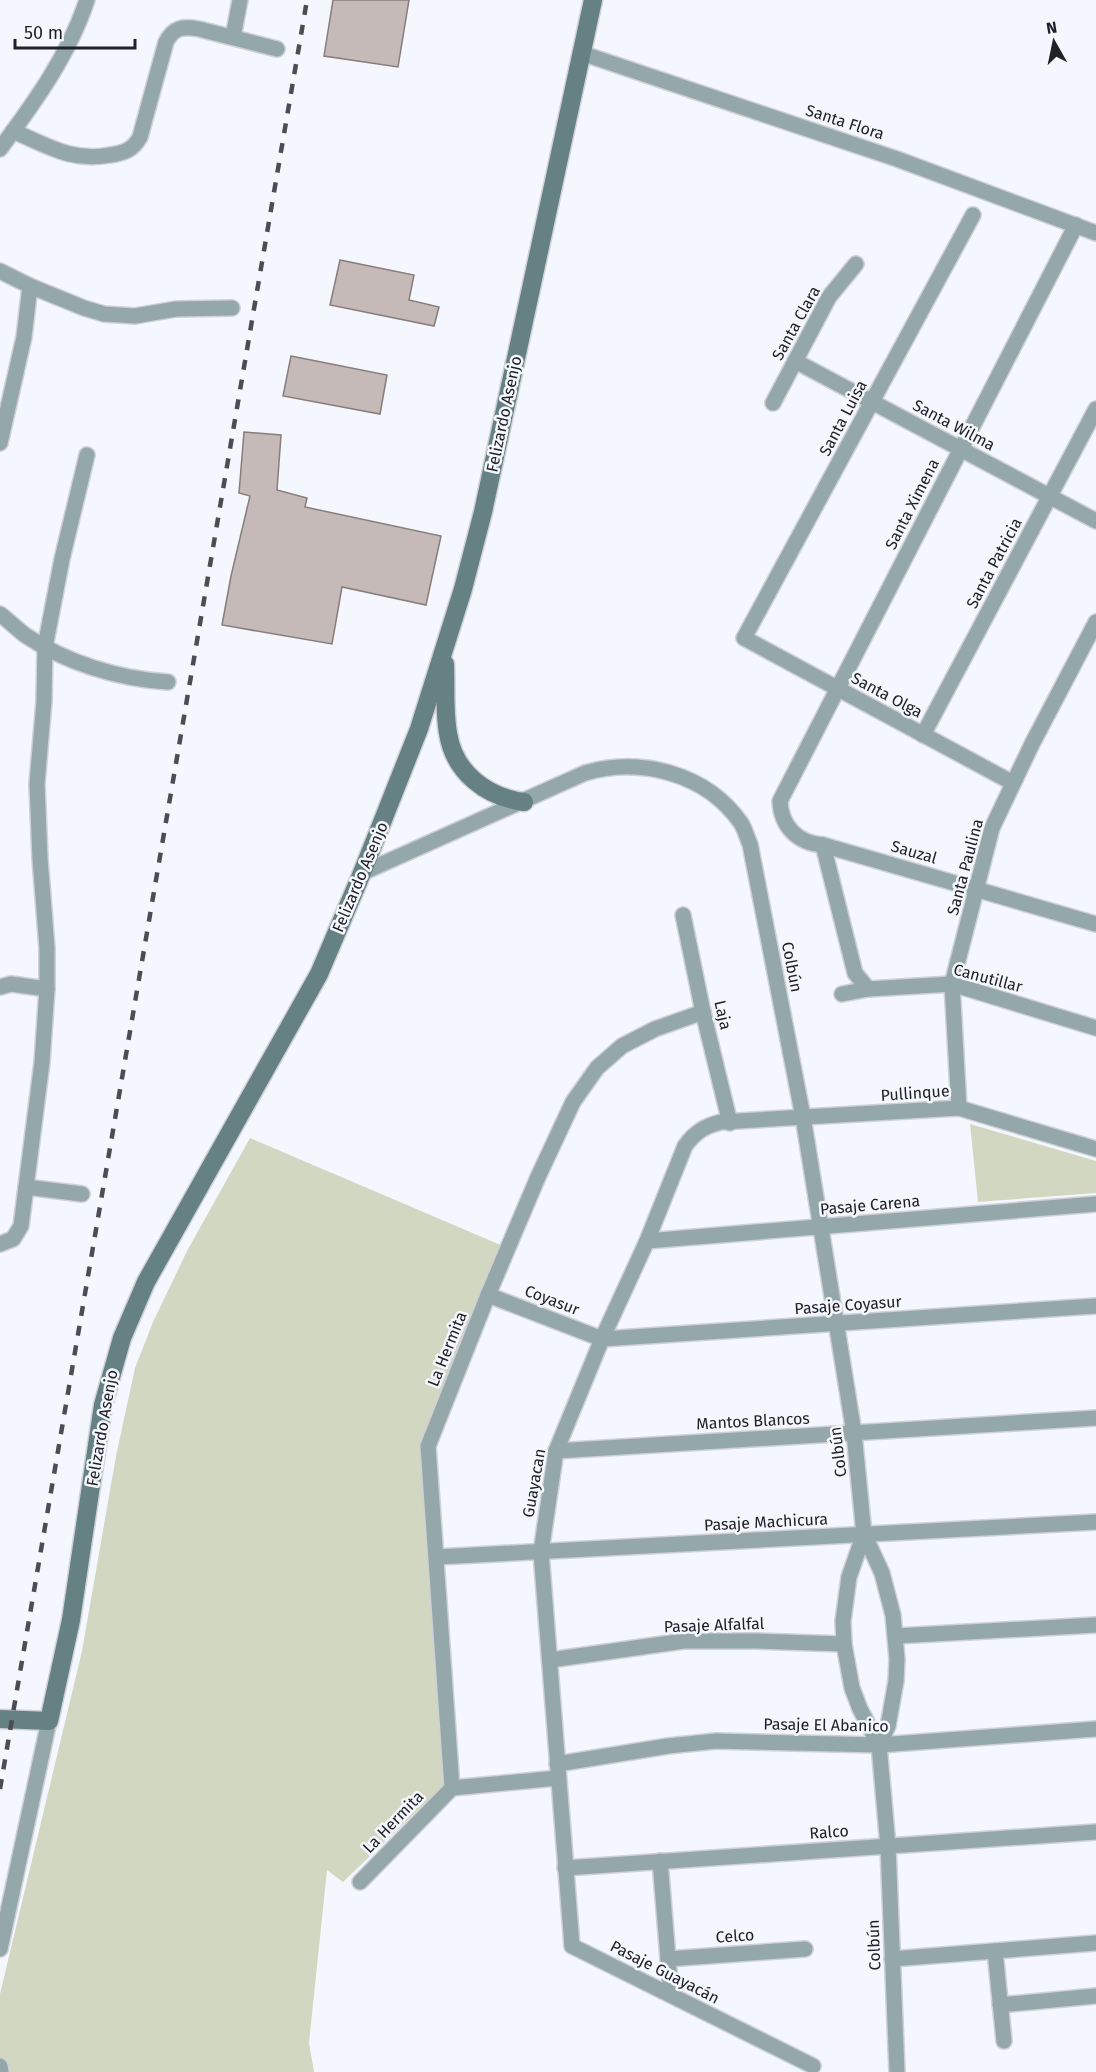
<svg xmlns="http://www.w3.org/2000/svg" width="1096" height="2072" font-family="'Fira Sans',sans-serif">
	<rect width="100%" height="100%" fill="#f5f7ff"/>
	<g fill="#d2d7c2">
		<path d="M 970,1124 L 1096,1161 L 1096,1193 L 978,1202 Z"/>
		<path d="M 250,1138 L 503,1246 L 425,1441 L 444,1785 L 343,1882 L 327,1870 L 309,2043 L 314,2072 L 0,2072 L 0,1994 L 82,1651 L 116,1456 L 135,1368 L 153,1322 L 187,1251 Z"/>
	</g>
	<g fill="#c5bab7" stroke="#887d7b" stroke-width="1.5">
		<path d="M 333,0 L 409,0 L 398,67 L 324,56 Z"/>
		<path d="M 340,260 L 414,275 L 409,300 L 439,307 L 434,326 L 330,305 Z"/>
		<path d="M 291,356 L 387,375 L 380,414 L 283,396 Z"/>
		<path d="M 244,432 L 281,435 L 277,490 L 307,498 L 305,507 L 441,536 L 426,605 L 342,587 L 332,644 L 222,625 L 231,576 L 250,496 L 239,493 Z"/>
	</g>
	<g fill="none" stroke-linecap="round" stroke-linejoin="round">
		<g stroke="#cfd0d8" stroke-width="18">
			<g id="street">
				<path d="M 233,37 L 240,0"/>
				<path d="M 581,53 L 897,159 L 1096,233"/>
				<path d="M 13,131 C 48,146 71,162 110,155 C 124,153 133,150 140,137 L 166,42 C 174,27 183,26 199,29 L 277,49"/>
				<path d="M 0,149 C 34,103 69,55 87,0"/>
				<path d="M 973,215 L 744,638 L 1013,783"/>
				<path d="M 1076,225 L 780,801 C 781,826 797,843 823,845 L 1096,924"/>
				<path d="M 0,271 L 30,286 L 84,308 L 104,314 L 135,316 L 176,309 L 232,308"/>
				<path d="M 795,361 L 1096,521"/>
				<path d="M 773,403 L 829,297 L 856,264"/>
				<path d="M 0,443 L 24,337 L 30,286"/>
				<path d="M 0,614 C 9,621 16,628 25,635 C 66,663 119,679 168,682"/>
				<path d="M 923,735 L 1096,409"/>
				<path d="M 823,845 L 855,973 L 868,989"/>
				<path d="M 362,873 L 585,773 C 641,757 706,773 741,823 C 745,829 747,838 750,844 L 803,1117 L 854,1433 L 864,1534 L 882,1573 L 893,1615 L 897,1659 L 896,1681 L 888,1726 L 879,1745"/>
				<path d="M 683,915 L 703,1012 L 730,1123"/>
				<path d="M 0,987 L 11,984 L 47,989"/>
				<path d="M 842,994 L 868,989 L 952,984 L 1096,1028"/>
				<path d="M 959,1108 L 952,984 L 992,828 L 1032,744 L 1096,622"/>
				<path d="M 26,1187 L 82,1194"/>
				<path d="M 647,1241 L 1096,1204"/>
				<path d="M 0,1244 L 13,1239 L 21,1226 L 42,1062 L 47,989 L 47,948 L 40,859 L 37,784 L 44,701 L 45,647 L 62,559 L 87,455"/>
				<path d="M 488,1295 L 602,1339 L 1096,1306"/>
				<path d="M 556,1451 L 1096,1418"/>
				<path d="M 864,1534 L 849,1577 L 843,1621 L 844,1644 L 852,1688 L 860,1709 L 879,1745 L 888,1846 L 897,2072"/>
				<path d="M 437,1557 L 1096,1522"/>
				<path d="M 896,1636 L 1096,1625"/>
				<path d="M 550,1660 L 684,1641 L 757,1641 L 844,1644"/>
				<path d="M 557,1764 L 668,1746 L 716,1741 L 879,1745 L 1096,1729"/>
				<path d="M 452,1788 L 558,1778"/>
				<path d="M 660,1861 L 671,1995"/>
				<path d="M 565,1868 L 1096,1832"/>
				<path d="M 360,1882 L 452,1788 L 428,1446 L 488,1295 L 538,1177 L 573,1102 L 597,1068 L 622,1046 L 655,1029 L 703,1012"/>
				<path d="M 0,1949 L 49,1721"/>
				<path d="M 995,1951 L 1004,2041"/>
				<path d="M 668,1959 L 805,1949"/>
				<path d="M 892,1959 L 1096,1943"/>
				<path d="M 1000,2005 L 1096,1996"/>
				<path d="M 0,2066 L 1,2072"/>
				<path d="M 813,2066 L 572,1946 L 541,1552 L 556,1451 L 602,1339 L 647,1241 L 685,1146 C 695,1132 705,1126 721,1122 L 959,1108 L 1096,1149"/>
			</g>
		</g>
		<g stroke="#cfd0d8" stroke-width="21">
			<g id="secondary">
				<path d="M 445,664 C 446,687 444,711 448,733 C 454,773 487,797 524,802"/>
				<path d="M 0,1719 L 49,1721 L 71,1620 L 103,1405 L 122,1338 L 146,1282 L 319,974 L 362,873 L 419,729 L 463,589 L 483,512 L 593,0"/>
			</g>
		</g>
		<use href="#street" stroke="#95a8a9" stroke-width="15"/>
		<use href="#secondary" stroke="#668183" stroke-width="18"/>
		<path stroke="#4c4d51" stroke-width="4.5" stroke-dasharray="10 10" stroke-linecap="butt" d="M 0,1789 L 307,0"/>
	</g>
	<g text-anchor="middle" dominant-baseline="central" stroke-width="5" stroke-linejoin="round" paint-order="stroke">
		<g font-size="16" fill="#202124" stroke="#f5f7ff">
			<text transform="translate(845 122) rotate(18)">Santa Flora</text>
			<text transform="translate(796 323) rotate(-61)">Santa Clara</text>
			<text transform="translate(504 414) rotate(-78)">Felizardo Asenjo</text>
			<text transform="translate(843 418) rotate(-62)">Santa Luisa</text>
			<text transform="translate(954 425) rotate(28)">Santa Wilma</text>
			<text transform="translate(912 504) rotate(-63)">Santa Ximena</text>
			<text transform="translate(994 563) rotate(-62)">Santa Patricia</text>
			<text transform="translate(887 695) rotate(28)">Santa Olga</text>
			<text transform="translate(914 852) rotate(16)">Sauzal</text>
			<text transform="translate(965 867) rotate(-75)">Santa Paulina</text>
			<text transform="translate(360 877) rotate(-67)">Felizardo Asenjo</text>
			<text transform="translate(792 967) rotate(79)">Colbún</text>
			<text transform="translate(988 978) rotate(15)">Canutillar</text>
			<text transform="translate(723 1015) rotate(77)">Laja</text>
			<text transform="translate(915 1093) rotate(-4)">Pullinque</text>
			<text transform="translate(870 1205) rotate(-5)">Pasaje Carena</text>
			<text transform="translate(552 1300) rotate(21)">Coyasur</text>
			<text transform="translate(848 1305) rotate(-4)">Pasaje Coyasur</text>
			<text transform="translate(447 1349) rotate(-68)">La Hermita</text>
			<text transform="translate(753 1421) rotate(-3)">Mantos Blancos</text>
			<text transform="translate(102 1428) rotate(-80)">Felizardo Asenjo</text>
			<text transform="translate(838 1452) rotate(-97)">Colbún</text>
			<text transform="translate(534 1483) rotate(-80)">Guayacan</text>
			<text transform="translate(766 1522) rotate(-3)">Pasaje Machicura</text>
			<text transform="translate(714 1625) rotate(-2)">Pasaje Alfalfal</text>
			<text transform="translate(826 1725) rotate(1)">Pasaje El Abanico</text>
			<text transform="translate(393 1822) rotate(-46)">La Hermita</text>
			<text transform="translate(829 1832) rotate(-4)">Ralco</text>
			<text transform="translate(735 1936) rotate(-4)">Celco</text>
			<text transform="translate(874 1945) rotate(-92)">Colbún</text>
			<text transform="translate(665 1972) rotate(27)">Pasaje Guayacán</text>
		</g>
	</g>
	<g transform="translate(1054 42) rotate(351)" stroke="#f5f7ff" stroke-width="4.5" paint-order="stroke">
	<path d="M0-4.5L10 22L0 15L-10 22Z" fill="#202124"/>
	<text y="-9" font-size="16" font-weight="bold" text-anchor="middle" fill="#202124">N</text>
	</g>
	<path d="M15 39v9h120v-9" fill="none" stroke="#202124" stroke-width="3"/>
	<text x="24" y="39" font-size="18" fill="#202124" stroke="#f5f7ff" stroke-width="4.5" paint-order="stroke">50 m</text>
</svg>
